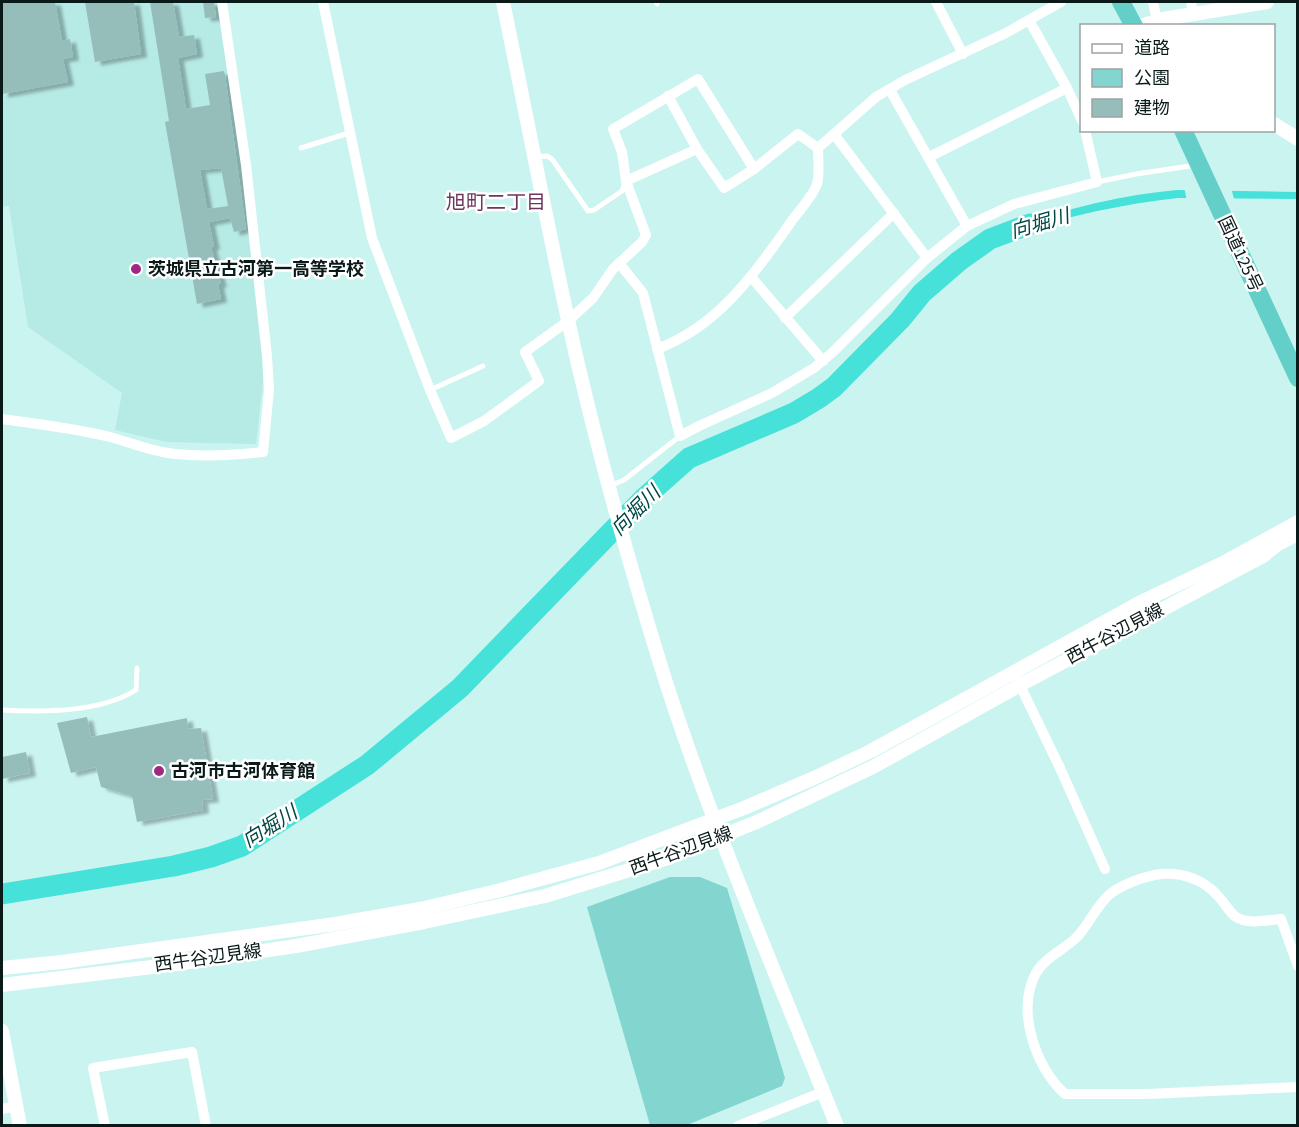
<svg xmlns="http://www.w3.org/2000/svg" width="1299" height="1127" font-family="'Source Sans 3','Noto Sans JP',sans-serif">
	<defs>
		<filter id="shadow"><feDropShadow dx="6" dy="3.5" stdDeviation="1.5" flood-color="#0004"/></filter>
	</defs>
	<rect width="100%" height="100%" fill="#caf4f0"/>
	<path fill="#b6eae5" d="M 2,2 L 221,2 L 250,217 L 264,373 L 256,444 L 167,442 L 115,430 L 122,393 L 28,327 L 9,206 L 2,207 Z"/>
	<path fill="#82d6cf" d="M 670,877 L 700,877 L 727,888 L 785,1078 L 782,1086 L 687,1125 L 650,1125 L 587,907 Z"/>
	<path fill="#46e1d8" d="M 1177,190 L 1297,192 L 1297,199 L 1178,198 C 1120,204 1061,218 1006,236 L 1003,229 C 1060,211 1119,195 1177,190 Z"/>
	<path fill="#caf4f0" d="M 1184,187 L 1231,188 L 1235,202 L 1187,201 Z"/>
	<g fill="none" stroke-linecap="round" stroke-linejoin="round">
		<path stroke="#46e1d8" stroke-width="21" d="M 2,894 L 174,866 L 211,857 L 242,846 L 367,765 L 460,688 L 644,498 L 689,458 L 794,413 L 819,398 L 834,387 L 900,320 L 922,293 L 959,261 L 990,239 L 1030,224"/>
	</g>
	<g fill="#95beba" fill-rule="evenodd" filter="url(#shadow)">
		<path d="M 2,2 L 55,2 L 62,41 L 70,39 L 73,57 L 63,59 L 68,82 L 2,94 Z"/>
		<path d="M 85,2 L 134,2 L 141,54 L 95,62 Z"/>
		<path d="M 150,2 L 173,2 L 179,37 L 194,35 L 197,54 L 178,58 L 186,109 L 210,105 L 205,74 L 224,71 L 225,75 L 246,229 L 234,232 L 230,218 L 209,222 L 214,246 L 211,247 L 221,284 L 218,284 L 221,299 L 197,304 L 165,122 L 169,121 ZM 221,168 L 228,206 L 207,209 L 200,170 Z"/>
		<path d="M 203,2 L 214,2 L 216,17 L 205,18 Z"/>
		<path d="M 87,717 L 91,737 L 187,718 L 188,729 L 201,728 L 213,799 L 202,800 L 203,810 L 137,822 L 132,796 L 101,787 L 96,767 L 71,773 L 57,723 Z"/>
		<path d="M 26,752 L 30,773 L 2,779 L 2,757 Z"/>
	</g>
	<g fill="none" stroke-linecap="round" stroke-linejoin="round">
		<g stroke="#fff" stroke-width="5">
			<path d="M 656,2 L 657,4"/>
			<path d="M 301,148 L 349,133"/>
			<path d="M 534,157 L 547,156 L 552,159 L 588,211 L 594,210 L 622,191 L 625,182"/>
			<path d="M 1097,182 L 1136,174 L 1197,165"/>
			<path d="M 430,390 L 483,366"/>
			<path d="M 610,486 L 624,480 L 680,436"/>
			<path d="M 2,710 C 43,712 99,713 136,690 L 137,668"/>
		</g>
		<g stroke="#fff" stroke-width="10">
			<path d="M 323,2 L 372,238 L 430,390 L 451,438 L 484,421 L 539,381 L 525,352 L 568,321 L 593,298 L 613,269 L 642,242 L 646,235 L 626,181 L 622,152 L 613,129 L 698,79 L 754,169"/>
			<path d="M 936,2 L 963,54"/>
			<path d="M 1153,2 L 1157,21"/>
			<path d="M 1191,2 L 1193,14"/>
			<path d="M 1029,20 L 1067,88 L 1082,121"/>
			<path d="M 890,90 L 967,226"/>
			<path d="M 668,96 L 697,149 L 724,188 L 754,169 L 798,134 L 818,148 L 876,97 L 905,80 L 1006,33 L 1061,2"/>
			<path d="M 834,134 L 927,258"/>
			<path d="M 929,157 L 1067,88"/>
			<path d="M 626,181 L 697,149"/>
			<path d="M 619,263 L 643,293 L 680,436 L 699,426 L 772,393 L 814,368 L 833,352 L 927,258 L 967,226 L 1014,204 L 1097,182 L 1085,130"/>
			<path d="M 752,278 L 823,361"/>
			<path d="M 785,318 L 894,213"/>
			<path d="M 657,349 C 719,326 754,274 791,222 C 798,212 813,196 817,184 C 820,174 818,159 818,148"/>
			<path d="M 2,419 C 38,424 74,428 110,437 C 132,443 153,452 176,454 C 205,457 235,455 263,452 L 269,390 L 267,356 L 246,165 L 222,2"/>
			<path d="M 1014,673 L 1060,768 L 1105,869"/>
			<path d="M 1298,966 L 1281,919 C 1267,920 1249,925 1236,917 C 1229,912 1224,902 1218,896 C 1204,880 1183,872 1161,874 C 1145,876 1123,884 1110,894 C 1097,905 1089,924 1077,937 C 1064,950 1045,957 1036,973 C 1016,1010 1035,1067 1065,1094 L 1147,1094 L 1298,1087"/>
			<path d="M 2,1109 L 16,1106"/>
			<path d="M 105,1126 L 93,1068 L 192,1052 L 206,1126"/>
			<path d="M 738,1126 L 823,1092"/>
		</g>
		<g stroke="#fff" stroke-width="14">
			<path d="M 503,2 C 525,108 545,214 568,320 C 594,439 627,557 663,673 C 712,827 777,976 837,1126"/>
			<path d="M 1141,26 L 1163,19 L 1267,2"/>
			<path d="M 1274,124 L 1298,139"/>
			<path d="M 2,968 L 62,962 L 335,924 L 420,909 L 497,891 L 599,863 L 744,808 L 814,778 L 871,751 L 1143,601 L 1225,562 L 1298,522"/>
			<path d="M 2,985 L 169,965 L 296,946 L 424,922 L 545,896 L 665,859 L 759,821 L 873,767 L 1020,685 L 1263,556 L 1278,544 L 1298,534"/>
			<path d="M 2,1031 L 20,1126"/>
		</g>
		<g stroke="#64cfc8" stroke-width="18">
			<path d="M 1121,2 L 1134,26"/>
			<path d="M 1183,130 L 1298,378"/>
		</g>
	</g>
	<g fill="#9e2882" stroke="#fff" stroke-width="2">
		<circle cx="136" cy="269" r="6"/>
		<circle cx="159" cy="771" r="6"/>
	</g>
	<g text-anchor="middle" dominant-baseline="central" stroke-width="5" stroke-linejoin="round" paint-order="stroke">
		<g font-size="18" fill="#0a1a19" stroke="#fff">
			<text transform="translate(1240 254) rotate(65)">国道125号</text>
			<text transform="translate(1115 634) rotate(-28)">西牛谷辺見線</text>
			<text transform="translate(681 851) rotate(-20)">西牛谷辺見線</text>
			<text transform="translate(208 958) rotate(-8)">西牛谷辺見線</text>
		</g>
		<g font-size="18" font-weight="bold" fill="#0a1a19" stroke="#fff" text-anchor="start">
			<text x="148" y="269">茨城県立古河第一高等学校</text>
			<text x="171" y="771">古河市古河体育館</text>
		</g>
		<g font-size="20" fill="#70355f" stroke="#fff">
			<text x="496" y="203">旭町二丁目</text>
		</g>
		<g font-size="20" font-style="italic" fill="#004844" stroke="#fff">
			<text transform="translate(1040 224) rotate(-16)">向堀川</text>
			<text transform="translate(636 511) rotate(-45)">向堀川</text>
			<text transform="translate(270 827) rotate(-32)">向堀川</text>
		</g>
	</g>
	<rect width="1299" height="1127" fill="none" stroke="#0a1a19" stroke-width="6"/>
	<rect x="1080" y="24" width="195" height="108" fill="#ffffff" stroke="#9da3a3" stroke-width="1.5"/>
	<rect x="1092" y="44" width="30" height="9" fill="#ffffff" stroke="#9da3a3" stroke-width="1.5"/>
	<text x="1134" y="54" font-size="18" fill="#0a1a19">道路</text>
	<rect x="1092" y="69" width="30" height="18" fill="#82d6cf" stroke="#9da3a3" stroke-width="1.5"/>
	<text x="1134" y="84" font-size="18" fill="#0a1a19">公園</text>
	<rect x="1092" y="99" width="30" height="18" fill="#95beba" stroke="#9da3a3" stroke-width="1.5"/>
	<text x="1134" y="114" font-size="18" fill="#0a1a19">建物</text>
</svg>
